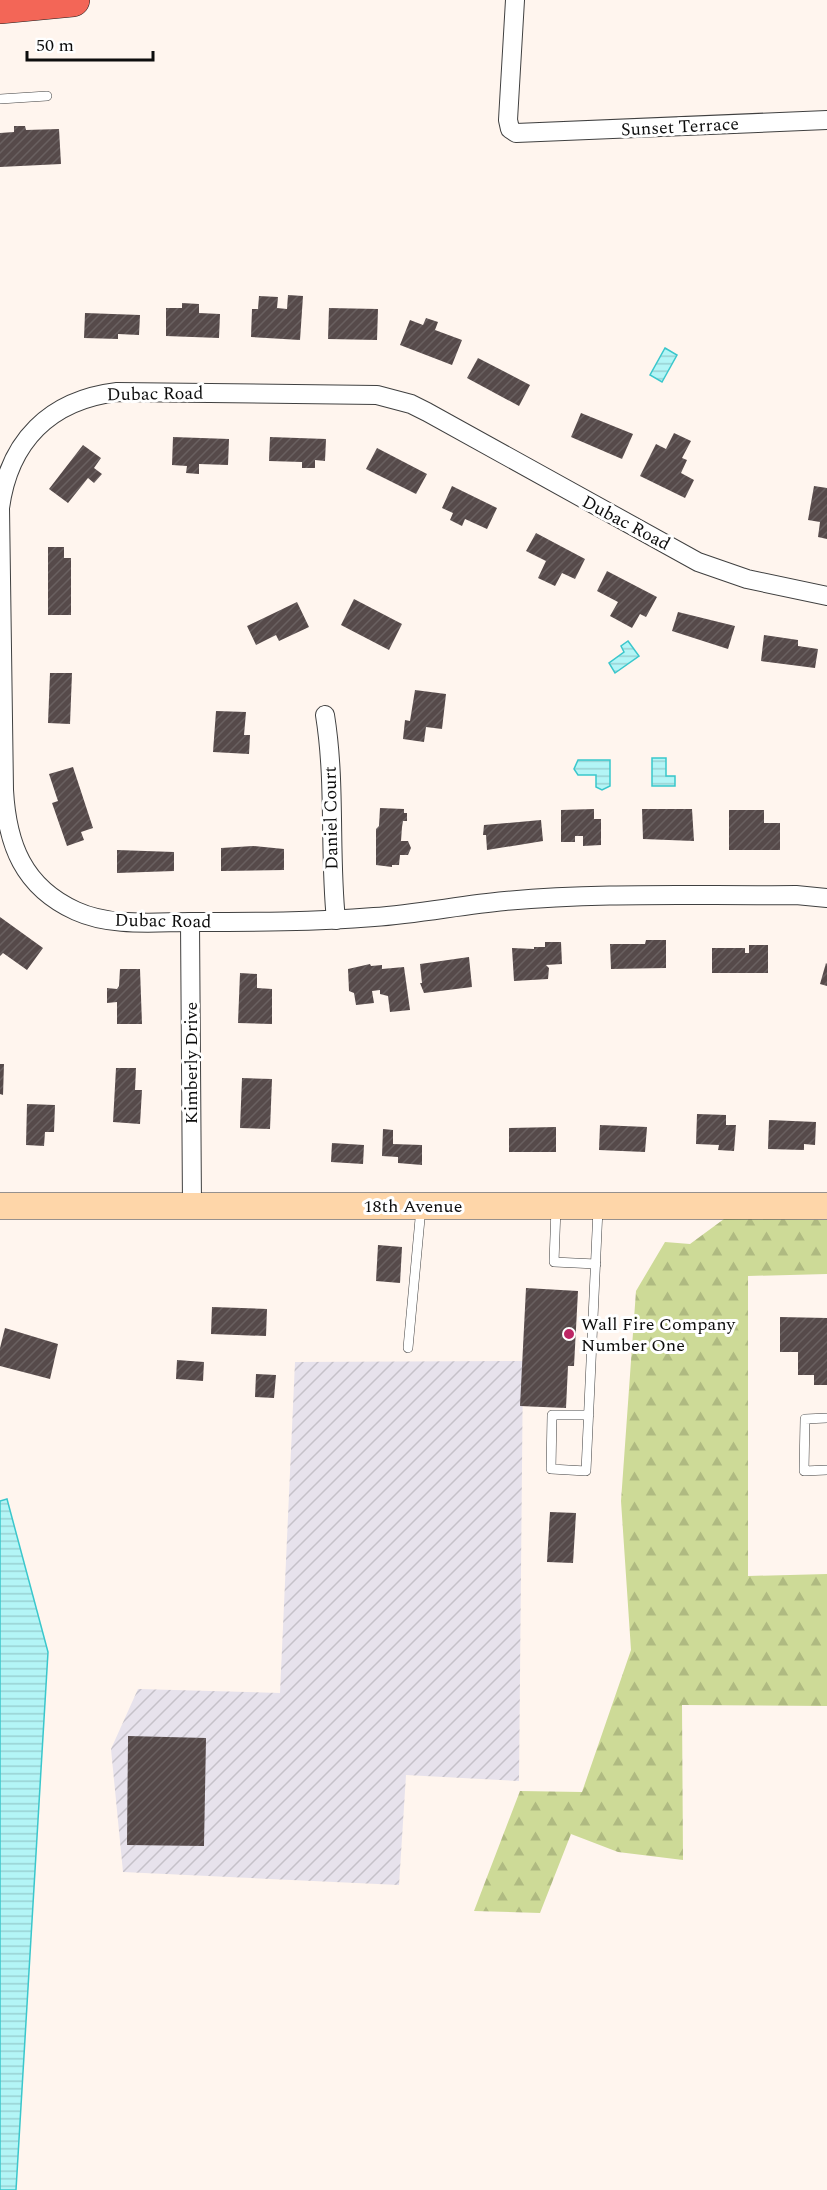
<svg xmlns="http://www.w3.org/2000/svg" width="827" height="2190" font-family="Spectral,serif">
	<defs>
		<pattern id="industrial-furrows" width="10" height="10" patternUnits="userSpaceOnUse" patternTransform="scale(1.5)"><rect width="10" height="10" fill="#e7e2ec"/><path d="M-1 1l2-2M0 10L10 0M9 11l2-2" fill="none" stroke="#c5c1c9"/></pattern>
		<pattern id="forest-firs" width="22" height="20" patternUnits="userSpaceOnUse" patternTransform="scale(1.5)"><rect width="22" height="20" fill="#cdda97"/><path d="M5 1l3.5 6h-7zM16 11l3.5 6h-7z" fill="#afba81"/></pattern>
		<pattern id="water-rules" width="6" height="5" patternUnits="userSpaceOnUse" patternTransform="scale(1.5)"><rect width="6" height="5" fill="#b3f5f6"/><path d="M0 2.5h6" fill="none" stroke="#99d1d2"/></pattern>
		<pattern id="building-hatch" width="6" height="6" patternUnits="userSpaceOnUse" patternTransform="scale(1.5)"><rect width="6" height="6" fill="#564a4a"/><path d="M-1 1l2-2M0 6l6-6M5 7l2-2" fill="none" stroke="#696060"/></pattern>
	</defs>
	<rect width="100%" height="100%" fill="#fff5ee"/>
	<path fill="url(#industrial-furrows)" d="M 523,1361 L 519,1781 L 406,1775 L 399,1885 L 123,1872 L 111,1749 L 138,1689 L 280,1693 L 295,1362 Z"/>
	<path fill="url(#forest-firs)" d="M 724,1219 L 827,1220 L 827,1274 L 748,1276 L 748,1576 L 827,1574 L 827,1706 L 682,1705 L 683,1860 L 618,1852 L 571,1834 L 540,1913 L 474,1911 L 520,1791 L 582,1792 L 631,1650 L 621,1501 L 636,1291 L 665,1242 L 690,1244 Z"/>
	<g fill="url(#water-rules)" stroke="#3ac7cc" stroke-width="1.5">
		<path d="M 665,348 L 677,355 L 662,382 L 650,375 Z"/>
		<path d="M 628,641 L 639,656 L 615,673 L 609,663 L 624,652 L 621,646 Z"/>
		<path d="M 652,758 L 666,758 L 666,776 L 675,776 L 675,786 L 652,786 Z"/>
		<path d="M 578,760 L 610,760 L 610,786 L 602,790 L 596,787 L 596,775 L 578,775 L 574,769 Z"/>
		<path d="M 7,1499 L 48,1652 L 16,2190 L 0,2190 L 0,1501 Z"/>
	</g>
	<g fill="url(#building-hatch)">
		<path d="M 14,126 L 25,126 L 26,130 L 59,129 L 61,164 L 0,167 L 0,133 L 14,132 Z"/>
		<path d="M 288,295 L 303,296 L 300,340 L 251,337 L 252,309 L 258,309 L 259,296 L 278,297 L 277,308 L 287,309 Z"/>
		<path d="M 182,303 L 199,304 L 199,313 L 220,314 L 219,338 L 166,336 L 166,308 L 182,308 Z"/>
		<path d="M 329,308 L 378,309 L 377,340 L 328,339 Z"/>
		<path d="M 85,313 L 140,315 L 139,335 L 118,334 L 118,339 L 84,338 Z"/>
		<path d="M 426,318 L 438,322 L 435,330 L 462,340 L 452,365 L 400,345 L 410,320 L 423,325 Z"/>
		<path d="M 478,358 L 530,385 L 519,406 L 467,378 Z"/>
		<path d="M 581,413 L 633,434 L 622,459 L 571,437 Z"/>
		<path d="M 674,433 L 691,441 L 682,458 L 687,460 L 681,473 L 694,480 L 685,498 L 640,476 L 656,444 L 666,449 Z"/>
		<path d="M 173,437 L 229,439 L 228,465 L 199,464 L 199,474 L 186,473 L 187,466 L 172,465 Z"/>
		<path d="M 270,437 L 326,439 L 325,461 L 315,460 L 315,468 L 302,468 L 302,462 L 269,461 Z"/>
		<path d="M 83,445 L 101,458 L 94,468 L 102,474 L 94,483 L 88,478 L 68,503 L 49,489 Z"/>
		<path d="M 377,448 L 427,474 L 416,494 L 366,469 Z"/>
		<path d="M 452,486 L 497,508 L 487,529 L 465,519 L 462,526 L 450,520 L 453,513 L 442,508 Z"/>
		<path d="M 814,486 L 827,488 L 827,539 L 818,537 L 820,522 L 808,520 Z"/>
		<path d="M 536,533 L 585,559 L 575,579 L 562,573 L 555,586 L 538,578 L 546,561 L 526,551 Z"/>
		<path d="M 48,547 L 64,547 L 64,558 L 71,558 L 71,615 L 48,615 Z"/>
		<path d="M 607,571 L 657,597 L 646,617 L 640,614 L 632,628 L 610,616 L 618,602 L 597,591 Z"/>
		<path d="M 354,599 L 402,624 L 389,650 L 341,625 Z"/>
		<path d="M 297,602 L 309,627 L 279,641 L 276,635 L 256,645 L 247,626 Z"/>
		<path d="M 678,612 L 735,626 L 728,649 L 672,631 Z"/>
		<path d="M 764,635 L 798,640 L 798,646 L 818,649 L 815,668 L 761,661 Z"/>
		<path d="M 50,673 L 72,673 L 70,724 L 48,723 Z"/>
		<path d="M 415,690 L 446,694 L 442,729 L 426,727 L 424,742 L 403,739 L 405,720 L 410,721 Z"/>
		<path d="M 216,711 L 246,712 L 244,735 L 250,735 L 249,754 L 213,752 Z"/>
		<path d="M 73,767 L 93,828 L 81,832 L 84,840 L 67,846 L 52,803 L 58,801 L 49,774 Z"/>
		<path d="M 380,808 L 404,809 L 404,813 L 407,813 L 407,821 L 403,821 L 402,827 L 401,841 L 408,841 L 411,848 L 408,855 L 400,855 L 399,865 L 392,865 L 392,867 L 376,865 L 376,829 L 379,826 Z"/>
		<path d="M 594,809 L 594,819 L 601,819 L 601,845 L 583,846 L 583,836 L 575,836 L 575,842 L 561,842 L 561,810 Z"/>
		<path d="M 642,809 L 692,809 L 694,841 L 643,839 Z"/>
		<path d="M 729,810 L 764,810 L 764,823 L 780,823 L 780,850 L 729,850 Z"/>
		<path d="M 541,820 L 543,841 L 487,850 L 486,835 L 483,835 L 484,825 Z"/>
		<path d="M 253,846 L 284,849 L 284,870 L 221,871 L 221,848 Z"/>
		<path d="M 117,850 L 174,852 L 174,871 L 117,873 Z"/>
		<path d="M 0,917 L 43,948 L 27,970 L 3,953 L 0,956 Z"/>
		<path d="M 646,940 L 666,940 L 666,968 L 611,969 L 610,944 L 645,944 Z"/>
		<path d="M 545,942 L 561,942 L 562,964 L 546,965 L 549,968 L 548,979 L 514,981 L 512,948 L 534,949 L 534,947 L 545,947 Z"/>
		<path d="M 749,945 L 768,945 L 768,973 L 712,973 L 712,948 L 745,948 L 745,953 L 749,953 Z"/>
		<path d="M 469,957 L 472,987 L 424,993 L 420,983 L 422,983 L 420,964 Z"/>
		<path d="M 826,963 L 827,964 L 827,986 L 820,984 Z"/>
		<path d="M 370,964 L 371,966 L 382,965 L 382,969 L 404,967 L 410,1010 L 390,1012 L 388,996 L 380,994 L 380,990 L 372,991 L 374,1003 L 356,1005 L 354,993 L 349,991 L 348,969 Z"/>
		<path d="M 120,969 L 140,969 L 142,1024 L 117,1024 L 117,1002 L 107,1003 L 107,988 L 117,989 L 119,986 Z"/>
		<path d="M 240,973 L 257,974 L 257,988 L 272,989 L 272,1024 L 238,1023 Z"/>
		<path d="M 0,1064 L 4,1064 L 3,1095 L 0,1094 Z"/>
		<path d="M 116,1068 L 136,1068 L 135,1090 L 142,1090 L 140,1124 L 113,1122 Z"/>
		<path d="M 242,1078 L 272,1079 L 270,1129 L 240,1128 Z"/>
		<path d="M 27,1104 L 55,1105 L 54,1132 L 45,1132 L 44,1146 L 26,1145 Z"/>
		<path d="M 697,1114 L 726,1115 L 726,1125 L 736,1125 L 734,1151 L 718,1150 L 719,1145 L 696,1144 Z"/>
		<path d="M 769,1120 L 816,1122 L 815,1145 L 804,1144 L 804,1150 L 768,1149 Z"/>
		<path d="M 600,1125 L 647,1127 L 645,1152 L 599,1150 Z"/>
		<path d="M 556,1127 L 556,1152 L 509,1152 L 509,1128 Z"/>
		<path d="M 383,1129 L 393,1130 L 393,1144 L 422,1145 L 422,1165 L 398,1163 L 398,1157 L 382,1156 Z"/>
		<path d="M 332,1143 L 364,1145 L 363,1164 L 331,1162 Z"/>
		<path d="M 378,1245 L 402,1247 L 400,1283 L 376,1281 Z"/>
		<path d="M 526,1288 L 578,1291 L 574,1366 L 568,1366 L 566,1408 L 520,1406 Z"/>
		<path d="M 212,1307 L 267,1309 L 266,1336 L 211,1334 Z"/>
		<path d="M 780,1317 L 827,1318 L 827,1385 L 814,1385 L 814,1375 L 798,1375 L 798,1352 L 780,1352 Z"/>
		<path d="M 5,1328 L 58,1344 L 50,1379 L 0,1366 L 0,1348 Z"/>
		<path d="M 177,1360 L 204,1362 L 203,1381 L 176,1379 Z"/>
		<path d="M 256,1374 L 276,1375 L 274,1398 L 255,1397 Z"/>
		<path d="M 550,1512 L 576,1513 L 573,1563 L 547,1562 Z"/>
		<path d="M 128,1736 L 206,1738 L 204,1846 L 127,1845 Z"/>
	</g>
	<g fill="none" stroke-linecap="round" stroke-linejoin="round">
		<g stroke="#404040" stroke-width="10">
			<g id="lane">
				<path d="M 0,99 L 47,96"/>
				<path d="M 556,1208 L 554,1262 L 596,1264"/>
				<path d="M 408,1348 L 421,1208"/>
				<path d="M 589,1415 L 552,1415 L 551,1469 L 586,1471 L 598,1209"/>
				<path d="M 827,1418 L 805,1419 L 804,1471 L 827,1470"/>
			</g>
		</g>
		<g stroke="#404040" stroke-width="20">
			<g id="street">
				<path d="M 515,0 L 508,120 L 510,129 L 516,133 L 827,120"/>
				<path d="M 827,596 L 747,579 L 698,562 L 427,412 L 411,404 L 377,395 L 117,392 C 50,400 9,441 0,508 L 4,790 C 7,844 23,887 76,911 C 111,927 154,922 192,922 C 253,922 314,922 374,917 C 418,914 461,905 505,901 C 601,892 699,896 796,895 L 827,898"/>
				<path d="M 325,715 C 336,783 329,852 336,920"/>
				<path d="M 190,922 L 192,1205"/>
			</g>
		</g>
		<g stroke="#2f2f2f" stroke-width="27">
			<path id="secondary" d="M 0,1206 L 827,1206"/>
		</g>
		<g stroke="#1e1e1e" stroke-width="34">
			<path id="highway" d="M 0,7 L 73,0"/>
		</g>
		<use href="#lane" stroke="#fff" stroke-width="9"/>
		<use href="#street" stroke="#fff" stroke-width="18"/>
		<use href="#secondary" stroke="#fed6a9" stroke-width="26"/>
		<use href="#highway" stroke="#f36657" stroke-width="33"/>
	</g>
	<circle fill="#bd2664" stroke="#fff" stroke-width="2" cx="569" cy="1334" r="6"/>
	<g text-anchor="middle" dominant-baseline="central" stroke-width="6" stroke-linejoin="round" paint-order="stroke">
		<g font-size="18" fill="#0d0d0d" stroke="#fff">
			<text transform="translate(680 127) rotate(-3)">Sunset Terrace</text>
			<text transform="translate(155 394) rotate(-1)">Dubac Road</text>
			<text transform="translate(626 523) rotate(28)">Dubac Road</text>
			<text transform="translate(331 818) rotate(-91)">Daniel Court</text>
			<text transform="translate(163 921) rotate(1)">Dubac Road</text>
			<text transform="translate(191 1063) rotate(-90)">Kimberly Drive</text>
			<text x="413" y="1206">18th Avenue</text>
		</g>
		<g font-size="18" fill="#0d0d0d" stroke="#fff" text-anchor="start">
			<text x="581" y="1324">Wall Fire Company<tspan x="581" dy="21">Number One</tspan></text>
		</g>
	</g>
	<path d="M27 51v9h126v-9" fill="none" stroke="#0d0d0d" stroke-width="3"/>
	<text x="36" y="51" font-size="18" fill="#0d0d0d" stroke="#ffffff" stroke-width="4.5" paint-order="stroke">50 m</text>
</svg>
